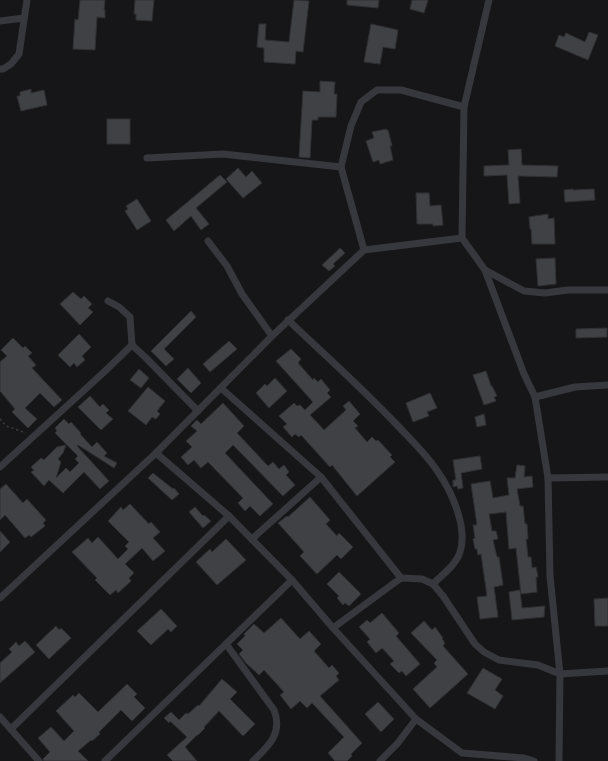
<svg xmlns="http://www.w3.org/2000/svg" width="608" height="761" font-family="'Noto Sans',sans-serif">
	<rect width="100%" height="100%" fill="#161618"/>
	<g fill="#404145" stroke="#303034">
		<path d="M 80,0 L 105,0 L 104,10 L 105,10 L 105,18 L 97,17 L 95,50 L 73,49 L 75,19 L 78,20 Z"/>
		<path d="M 135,0 L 154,0 L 152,21 L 136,20 L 136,14 L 134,14 Z"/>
		<path d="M 294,0 L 309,1 L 303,52 L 296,51 L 295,64 L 264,62 L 264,48 L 257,47 L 259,24 L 266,24 L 265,40 L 289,42 Z"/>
		<path d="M 347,0 L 379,0 L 378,8 L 347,5 Z"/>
		<path d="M 412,0 L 428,0 L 424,13 L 410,9 Z"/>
		<path d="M 371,24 L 398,30 L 395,49 L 383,47 L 380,64 L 364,62 Z"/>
		<path d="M 589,32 L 598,35 L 588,60 L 555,46 L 559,35 L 564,37 L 566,33 L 585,42 Z"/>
		<path d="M 320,81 L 335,82 L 334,94 L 337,94 L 336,117 L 318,117 L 318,120 L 312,120 L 310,158 L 299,157 L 303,91 L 320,92 Z"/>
		<path d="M 31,89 L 31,93 L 44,90 L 47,105 L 21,111 L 17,96 L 20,96 L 20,92 Z"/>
		<rect x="107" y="119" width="23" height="25"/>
		<path d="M 386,129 L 386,130 L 388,130 L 392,146 L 390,146 L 393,160 L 380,164 L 379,160 L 373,162 L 366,141 L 374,138 L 372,132 Z"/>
		<path d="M 521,149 L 522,165 L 558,166 L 557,177 L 518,176 L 520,203 L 509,204 L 507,175 L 484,176 L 484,166 L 509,165 L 508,150 Z"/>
		<path d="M 238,168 L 246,177 L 252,171 L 262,183 L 243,198 L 226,179 Z"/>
		<path d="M 220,175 L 227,182 L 196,208 L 209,224 L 201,230 L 191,216 L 174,231 L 166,220 Z"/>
		<path d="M 573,189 L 573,190 L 594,189 L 595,200 L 565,202 L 564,190 Z"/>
		<path d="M 416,193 L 429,193 L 430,206 L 441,205 L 443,225 L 433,226 L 433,224 L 417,224 Z"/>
		<path d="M 137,199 L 151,221 L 137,230 L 125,211 L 128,209 L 126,206 Z"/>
		<path d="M 548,214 L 548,219 L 554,218 L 555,244 L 532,244 L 531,229 L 530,229 L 529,217 Z"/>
		<path d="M 340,248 L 345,253 L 333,264 L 335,266 L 329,271 L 322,265 Z"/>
		<path d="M 555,258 L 556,284 L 538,286 L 536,259 Z"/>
		<path d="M 73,292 L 81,299 L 84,296 L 92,304 L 88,308 L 93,312 L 80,325 L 60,304 Z"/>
		<path d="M 191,311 L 196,317 L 164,349 L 174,359 L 166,366 L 151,351 Z"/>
		<path d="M 607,328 L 607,337 L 576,338 L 576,329 Z"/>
		<path d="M 79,334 L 91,347 L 82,356 L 85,360 L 77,367 L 74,363 L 70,367 L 58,355 Z"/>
		<path d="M 13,338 L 23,348 L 25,346 L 32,353 L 28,356 L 36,365 L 32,368 L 62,400 L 54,407 L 40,393 L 25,408 L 37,419 L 28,428 L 12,412 L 15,409 L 0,391 L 0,362 L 7,356 L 1,350 Z"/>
		<path d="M 229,341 L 237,349 L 210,372 L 203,364 Z"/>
		<path d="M 291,349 L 301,359 L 298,363 L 313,380 L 314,378 L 318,382 L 321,379 L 330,390 L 327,393 L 331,397 L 310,415 L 324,430 L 346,410 L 343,406 L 349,401 L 360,414 L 353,421 L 358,426 L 355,428 L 367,442 L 372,437 L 376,441 L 378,440 L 392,455 L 390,457 L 395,462 L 357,496 L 332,465 L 330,467 L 301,435 L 299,437 L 295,434 L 292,437 L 283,427 L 287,424 L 279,416 L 294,403 L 297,406 L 300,405 L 305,410 L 313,402 L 276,361 Z"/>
		<path d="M 188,368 L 201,383 L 191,393 L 177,379 Z"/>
		<path d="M 139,369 L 149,378 L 141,388 L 130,380 Z"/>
		<path d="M 486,371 L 491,386 L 492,386 L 497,396 L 494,397 L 496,401 L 484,405 L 473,375 Z"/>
		<path d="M 275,378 L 287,391 L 269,408 L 256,393 L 265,384 L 267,386 Z"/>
		<path d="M 148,387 L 165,401 L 157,411 L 160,414 L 156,419 L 152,417 L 146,425 L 128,411 Z"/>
		<path d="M 430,393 L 437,408 L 427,412 L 429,416 L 413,422 L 406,403 Z"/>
		<path d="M 90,396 L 100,407 L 103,404 L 109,410 L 106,413 L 113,419 L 101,430 L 78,407 Z"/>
		<path d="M 223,403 L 244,426 L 237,433 L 268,466 L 273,462 L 279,469 L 284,465 L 289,472 L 286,475 L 295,485 L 283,496 L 233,445 L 225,453 L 273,504 L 260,516 L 250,506 L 245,511 L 238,503 L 243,498 L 208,462 L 201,468 L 194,460 L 188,465 L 181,457 L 192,447 L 186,441 L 197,431 L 191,426 L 197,420 L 201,424 Z"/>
		<path d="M 484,414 L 486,425 L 477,427 L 475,417 Z"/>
		<path d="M 64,419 L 69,424 L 71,422 L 81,433 L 80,434 L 92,447 L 97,442 L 107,453 L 104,456 L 117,463 L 114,468 L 78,445 L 77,446 L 109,481 L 100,489 L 84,472 L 63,493 L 49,480 L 44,486 L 31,472 L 34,470 L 31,467 L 41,458 L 44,460 L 57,447 L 66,445 L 63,453 L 58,459 L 61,462 L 56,478 L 66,468 L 70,472 L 79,463 L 75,459 L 78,456 L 55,433 L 57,431 L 55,428 Z"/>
		<path d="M 480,456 L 482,469 L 461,473 L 463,488 L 458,489 L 457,486 L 453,487 L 453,480 L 456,480 L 453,460 Z"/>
		<path d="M 517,465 L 525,466 L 524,477 L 532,476 L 533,487 L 517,489 L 520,506 L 523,506 L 525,524 L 527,524 L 528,539 L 526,539 L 528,557 L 531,557 L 532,568 L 536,567 L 538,577 L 536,577 L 537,592 L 521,594 L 516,548 L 509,549 L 506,512 L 489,514 L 492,531 L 496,531 L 498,539 L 493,540 L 497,557 L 499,557 L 503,585 L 494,587 L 498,617 L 480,619 L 477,597 L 487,596 L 481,554 L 478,555 L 477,549 L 475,549 L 473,539 L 475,538 L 473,525 L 477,525 L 471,484 L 490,481 L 493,498 L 509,495 L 507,478 L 515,478 Z"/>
		<path d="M 153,473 L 173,489 L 174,488 L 179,494 L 172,500 L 148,478 Z"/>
		<path d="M 6,484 L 23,503 L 27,499 L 46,520 L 43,523 L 45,526 L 31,537 L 29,535 L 25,538 L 5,515 L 0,520 L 0,489 Z"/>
		<path d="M 310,497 L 330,520 L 326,524 L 337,536 L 339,533 L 353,547 L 341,559 L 337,555 L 317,574 L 300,556 L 304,552 L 278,523 L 287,516 L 288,517 Z"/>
		<path d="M 130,504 L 149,524 L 151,522 L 160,532 L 153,538 L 165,551 L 153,561 L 142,548 L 125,564 L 134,573 L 129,578 L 131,581 L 118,593 L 116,590 L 110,595 L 95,580 L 97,578 L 72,552 L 88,538 L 92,543 L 98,537 L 118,559 L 128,549 L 125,546 L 129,542 L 108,521 L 121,507 L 123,510 Z"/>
		<path d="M 195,507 L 203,516 L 204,515 L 211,521 L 203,528 L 189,512 Z"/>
		<path d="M 0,531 L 10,542 L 0,552 Z"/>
		<path d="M 226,539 L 246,560 L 217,585 L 196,562 L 210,549 L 212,552 Z"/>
		<path d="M 339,572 L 361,594 L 349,606 L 345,603 L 343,605 L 337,598 L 339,596 L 327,584 Z"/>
		<path d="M 520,590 L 522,608 L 545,606 L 544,617 L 512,620 L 509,592 Z"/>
		<path d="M 608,598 L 608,626 L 595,626 L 594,599 Z"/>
		<path d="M 161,609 L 177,626 L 171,632 L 168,629 L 151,645 L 137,631 Z"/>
		<path d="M 382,613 L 399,633 L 396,636 L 420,664 L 406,676 L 402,671 L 399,673 L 390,664 L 394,661 L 382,648 L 376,653 L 367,642 L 370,639 L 359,627 L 367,620 L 370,623 Z"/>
		<path d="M 281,618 L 300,639 L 309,631 L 321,644 L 314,651 L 329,668 L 332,665 L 339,673 L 336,676 L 339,680 L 320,696 L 362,743 L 351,754 L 352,756 L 347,761 L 335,761 L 328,753 L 344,737 L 312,703 L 307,708 L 300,701 L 291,709 L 280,695 L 284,692 L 264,670 L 259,675 L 246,663 L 239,654 L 243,650 L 237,644 L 245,636 L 244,634 L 254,624 L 264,633 Z"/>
		<path d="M 424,621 L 432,630 L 435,627 L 443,638 L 442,639 L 445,643 L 443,646 L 468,674 L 430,708 L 413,689 L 437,667 L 434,663 L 437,660 L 411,633 Z"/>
		<path d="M 56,626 L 59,630 L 61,628 L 71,638 L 49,659 L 36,645 Z"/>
		<path d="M 25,641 L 35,652 L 0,683 L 0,663 L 12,652 L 9,649 L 16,642 L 19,646 Z"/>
		<path d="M 483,668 L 502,679 L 495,690 L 503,696 L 495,709 L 467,693 Z"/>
		<path d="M 222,679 L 237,692 L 230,699 L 255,724 L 243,736 L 219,711 L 204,727 L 205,728 L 198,735 L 197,735 L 185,747 L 197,761 L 173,761 L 167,755 L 187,737 L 170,721 L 169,723 L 164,718 L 171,712 L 179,720 L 186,713 L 188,714 L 198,705 L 199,706 Z"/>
		<path d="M 127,684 L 137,694 L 134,697 L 145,708 L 132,721 L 121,710 L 99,732 L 100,734 L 92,741 L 91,740 L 78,751 L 88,761 L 44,761 L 43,759 L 50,752 L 38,738 L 51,727 L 64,741 L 74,731 L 56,711 L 73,695 L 75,697 L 79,693 L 98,712 Z"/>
		<path d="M 378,702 L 394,719 L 381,732 L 365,714 Z"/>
	</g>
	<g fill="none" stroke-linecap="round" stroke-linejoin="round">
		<path stroke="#3d3f44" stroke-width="1.5" stroke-dasharray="2 3" stroke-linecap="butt" d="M 0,419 L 6,426 L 26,433"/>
		<g stroke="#37383d" stroke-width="7">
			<path d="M 0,21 L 24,18"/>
			<path d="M 0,69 L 3,69 L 11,64 L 19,54 L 27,0"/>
			<path d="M 464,107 L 462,238 L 485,270 L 524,374 L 535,397 L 548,478 L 550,576 L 560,674 L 559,761"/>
			<path d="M 147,158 L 223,154 L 341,167"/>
			<path d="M 208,241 L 227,266 L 242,294 L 272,336"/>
			<path d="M 364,250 L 341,167 L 351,126 L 361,102 L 377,90 L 401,90 L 464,107 L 489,0"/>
			<path d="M 485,270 L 524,291 L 545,293 L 568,290 L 608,290"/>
			<path d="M 288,320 C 325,355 363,389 398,426 C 412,441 427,455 438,472 C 452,492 468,528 460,552 C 456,565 442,575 433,584"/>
			<path d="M 132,345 L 146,358 L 198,411"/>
			<path d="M 221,388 L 321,477 L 401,578"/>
			<path d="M 535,397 L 575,387 L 608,385"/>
			<path d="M 156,453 L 229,516 L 292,580 L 333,628 L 416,719 L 462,753 L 524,758 L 534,761"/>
			<path d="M 0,467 L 103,373 L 132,345 L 130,317 L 119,307 L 108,301"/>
			<path d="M 548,478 L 608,477"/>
			<path d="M 252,539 L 321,477"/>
			<path d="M 0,598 L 156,453 L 272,336 L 364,250 L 462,238"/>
			<path d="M 333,628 L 401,578 L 422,579 L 433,584 L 443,596 L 475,644 L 484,652 L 499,660 L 538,665 L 560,674 L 608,671"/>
			<path d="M 226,644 L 274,710 C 283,733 269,746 253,761"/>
			<path d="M 0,717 L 39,761"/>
			<path d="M 11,729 L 229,516"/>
			<path d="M 105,761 L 292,580"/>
			<path d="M 380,761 L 397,744 L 416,719"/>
		</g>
	</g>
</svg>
